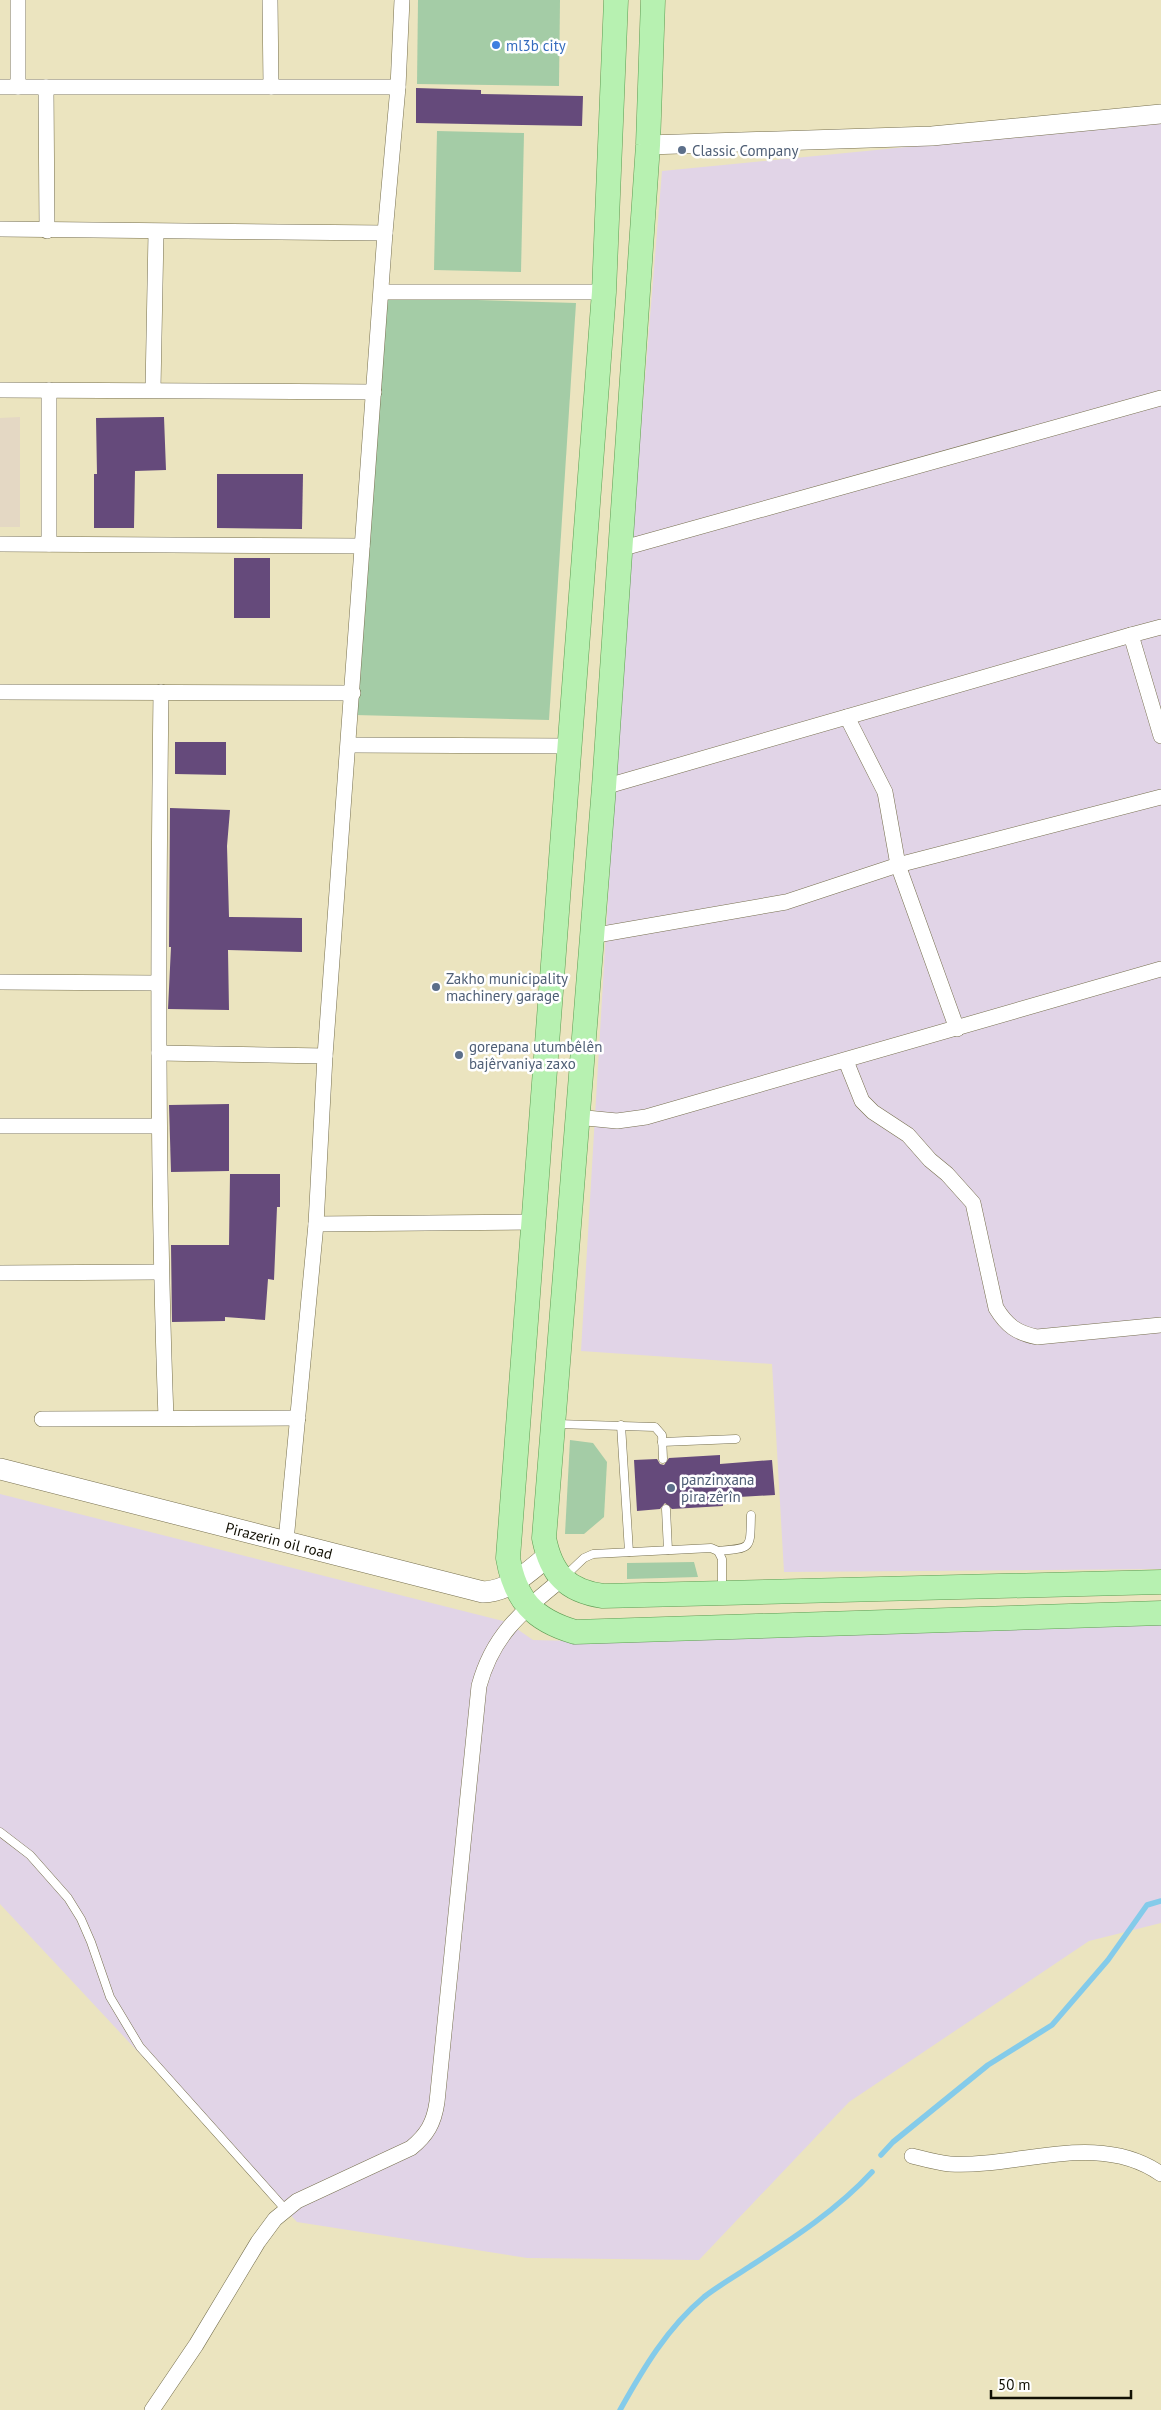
<svg xmlns="http://www.w3.org/2000/svg" width="1161" height="2410" font-family="'PT Sans',sans-serif">
	<rect width="100%" height="100%" fill="#ebe4bf"/>
	<g fill="#e1d4e7">
		<path d="M 1161,122 L 1161,1569 L 784,1572 L 772,1364 L 581,1351 L 623,646 L 662,171 Z"/>
		<path d="M 0,1494 L 507,1622 L 533,1640 L 615,1642 L 1161,1621 L 1161,1923 L 1089,1941 L 849,2102 L 699,2260 L 527,2258 L 297,2222 L 0,1904 Z"/>
	</g>
	<path fill="#e4d8c4" d="M 20,417 L 20,527 L 0,527 L 0,418 Z"/>
	<g fill="#a4cca6">
		<path d="M 418,0 L 560,0 L 559,86 L 417,84 Z"/>
		<path d="M 437,131 L 524,133 L 521,272 L 434,270 Z"/>
		<path d="M 380,297 L 576,303 L 549,720 L 355,715 Z"/>
		<path d="M 570,1440 L 593,1443 L 607,1462 L 604,1517 L 584,1534 L 565,1534 Z"/>
		<path d="M 694,1562 L 698,1577 L 627,1579 L 627,1563 Z"/>
	</g>
	<g fill="none" stroke-linecap="round" stroke-linejoin="round">
		<g stroke="#84cbea" stroke-width="5.5">
			<path d="M 881,2155 L 893,2142 L 988,2065 L 1052,2025 L 1108,1960 L 1147,1905 L 1161,1901"/>
			<path d="M 620,2410 C 643,2369 667,2328 704,2297 C 718,2286 734,2277 749,2267 C 792,2239 837,2210 872,2172"/>
		</g>
	</g>
	<g fill="#654a7b">
		<path d="M 416,88 L 481,90 L 481,94 L 583,96 L 582,126 L 416,123 Z"/>
		<path d="M 164,417 L 166,470 L 135,471 L 134,528 L 94,528 L 94,474 L 97,474 L 96,418 Z"/>
		<path d="M 217,474 L 303,474 L 302,529 L 217,528 Z"/>
		<rect x="234" y="558" width="36" height="60"/>
		<path d="M 175,742 L 226,742 L 226,775 L 175,774 Z"/>
		<path d="M 170,808 L 230,810 L 227,846 L 229,917 L 302,918 L 302,952 L 228,950 L 229,1010 L 168,1009 L 171,947 L 169,947 Z"/>
		<path d="M 229,1104 L 229,1171 L 171,1172 L 169,1105 Z"/>
		<path d="M 230,1174 L 280,1174 L 280,1207 L 277,1207 L 274,1280 L 268,1279 L 265,1320 L 225,1317 L 225,1321 L 172,1322 L 171,1245 L 229,1245 Z"/>
		<path d="M 720,1455 L 720,1464 L 772,1460 L 775,1495 L 722,1498 L 723,1506 L 672,1509 L 665,1503 L 660,1509 L 637,1511 L 634,1460 L 657,1459 L 660,1464 L 664,1465 L 669,1458 Z"/>
	</g>
	<g fill="none" stroke-linecap="round" stroke-linejoin="round">
		<g stroke="#766f4e" stroke-width="9">
			<g id="service">
				<path d="M 557,1424 L 655,1427 L 662,1435 L 663,1459"/>
				<path d="M 621,1425 L 629,1552"/>
				<path d="M 662,1442 L 736,1439"/>
				<path d="M 666,1509 L 668,1550"/>
				<path d="M 718,1551 C 753,1548 750,1549 751,1515"/>
				<path d="M 565,1576 L 584,1558 L 593,1554 L 711,1548 L 718,1551 L 722,1559 L 722,1591"/>
				<path d="M 0,1832 L 30,1855 L 68,1898 L 81,1919 L 91,1942 L 110,1997 L 140,2047 L 285,2209"/>
			</g>
		</g>
		<g stroke="#766f4e" stroke-width="16">
			<g id="minor">
				<path d="M 270,0 L 271,87"/>
				<path d="M 0,87 L 398,87"/>
				<path d="M 18,87 L 18,0"/>
				<path d="M 46,87 L 47,231"/>
				<path d="M 0,229 L 385,233"/>
				<path d="M 383,292 L 604,292"/>
				<path d="M 153,389 L 156,233"/>
				<path d="M 0,390 L 374,392"/>
				<path d="M 49,390 L 49,544"/>
				<path d="M 0,544 L 362,546"/>
				<path d="M 620,549 L 1161,398"/>
				<path d="M 1131,635 L 1161,627"/>
				<path d="M 0,692 L 353,693"/>
				<path d="M 161,692 C 158,934 157,1176 166,1418"/>
				<path d="M 847,717 L 885,792 L 898,865 L 957,1029"/>
				<path d="M 349,745 L 569,746"/>
				<path d="M 604,787 L 1131,635 L 1161,736"/>
				<path d="M 591,936 L 786,902 L 898,865 L 1161,797"/>
				<path d="M 0,982 L 157,983"/>
				<path d="M 159,1053 L 325,1056"/>
				<path d="M 846,1061 L 862,1101 L 873,1112 L 908,1135 L 930,1160 L 947,1174 L 973,1203 L 996,1308 C 1007,1326 1017,1333 1037,1337 L 1161,1325"/>
				<path d="M 576,1117 L 617,1121 L 646,1117 L 1161,969"/>
				<path d="M 0,1126 L 159,1126"/>
				<path d="M 316,1224 L 534,1222"/>
				<path d="M 0,1273 L 160,1272"/>
				<path d="M 42,1419 L 298,1418"/>
				<path d="M 286,1541 L 316,1224 L 325,1056 L 385,233 L 398,87 L 402,0"/>
				<path d="M 912,2156 C 924,2159 937,2163 950,2164 C 1019,2168 1098,2130 1161,2174"/>
				<path d="M 152,2410 L 196,2345 L 258,2242 L 275,2219 L 297,2201 L 411,2148 C 427,2135 434,2123 437,2102 L 479,1686 C 493,1634 522,1612 562,1579"/>
			</g>
		</g>
		<g stroke="#766f4e" stroke-width="20">
			<path id="tertiary" d="M 648,145 L 932,136 L 1161,114"/>
		</g>
		<g stroke="#766f4e" stroke-width="22">
			<g id="secondary">
				<path id="s1" d="M 0,1469 L 483,1592 C 510,1591 528,1572 548,1556"/>
			</g>
		</g>
		<g stroke="#5e9c53" stroke-width="25">
			<g id="primary">
				<path d="M 616,0 L 604,292 L 508,1558 C 515,1600 534,1620 575,1632 L 1161,1613"/>
				<path d="M 653,0 L 648,145 L 604,787 L 544,1538 C 551,1574 567,1591 603,1596 L 1161,1582"/>
			</g>
		</g>
		<use href="#service" stroke="#fff" stroke-width="8"/>
		<use href="#minor" stroke="#fff" stroke-width="15"/>
		<use href="#tertiary" stroke="#fff" stroke-width="19"/>
		<use href="#secondary" stroke="#fff" stroke-width="21"/>
		<use href="#primary" stroke="#b7f1b1" stroke-width="24"/>
	</g>
	<circle fill="#3f7fe0" stroke="#fff" stroke-width="2" cx="496" cy="45" r="5"/>
	<g fill="#5c6f8a" stroke="#fff" stroke-width="2">
		<circle cx="682" cy="150" r="5"/>
		<circle cx="436" cy="987" r="5"/>
		<circle cx="459" cy="1055" r="5"/>
		<circle cx="671" cy="1488" r="5"/>
	</g>
	<g text-anchor="middle" dominant-baseline="central" stroke-width="5" stroke-linejoin="round" paint-order="stroke">
		<g font-size="15" fill="#366cbe" stroke="#fff" text-anchor="start">
			<text x="506" y="45">ml3b city</text>
		</g>
		<g font-size="15" fill="#4e5e75" stroke="#fff" text-anchor="start">
			<text x="692" y="150">Classic Company</text>
			<text x="446" y="978">Zakho municipality<tspan x="446" dy="17">machinery garage</tspan></text>
			<text x="469" y="1046">gorepana utumbêlên<tspan x="469" dy="17">bajêrvaniya zaxo</tspan></text>
			<text x="681" y="1479">panzinxana<tspan x="681" dy="17">pira zêrîn</tspan></text>
		</g>
		<g font-size="15" fill="#121004" stroke="#fff">
			<text stroke="none"><textPath href="#s1" startOffset="288">Pirazerin oil road</textPath></text>
		</g>
	</g>
	<path d="M991 2390v8h140v-8" fill="none" stroke="#121004" stroke-width="2.5"/>
	<text x="998" y="2390" font-size="15" fill="#121004" stroke="#ffffff" stroke-width="4" paint-order="stroke">50 m</text>
</svg>
